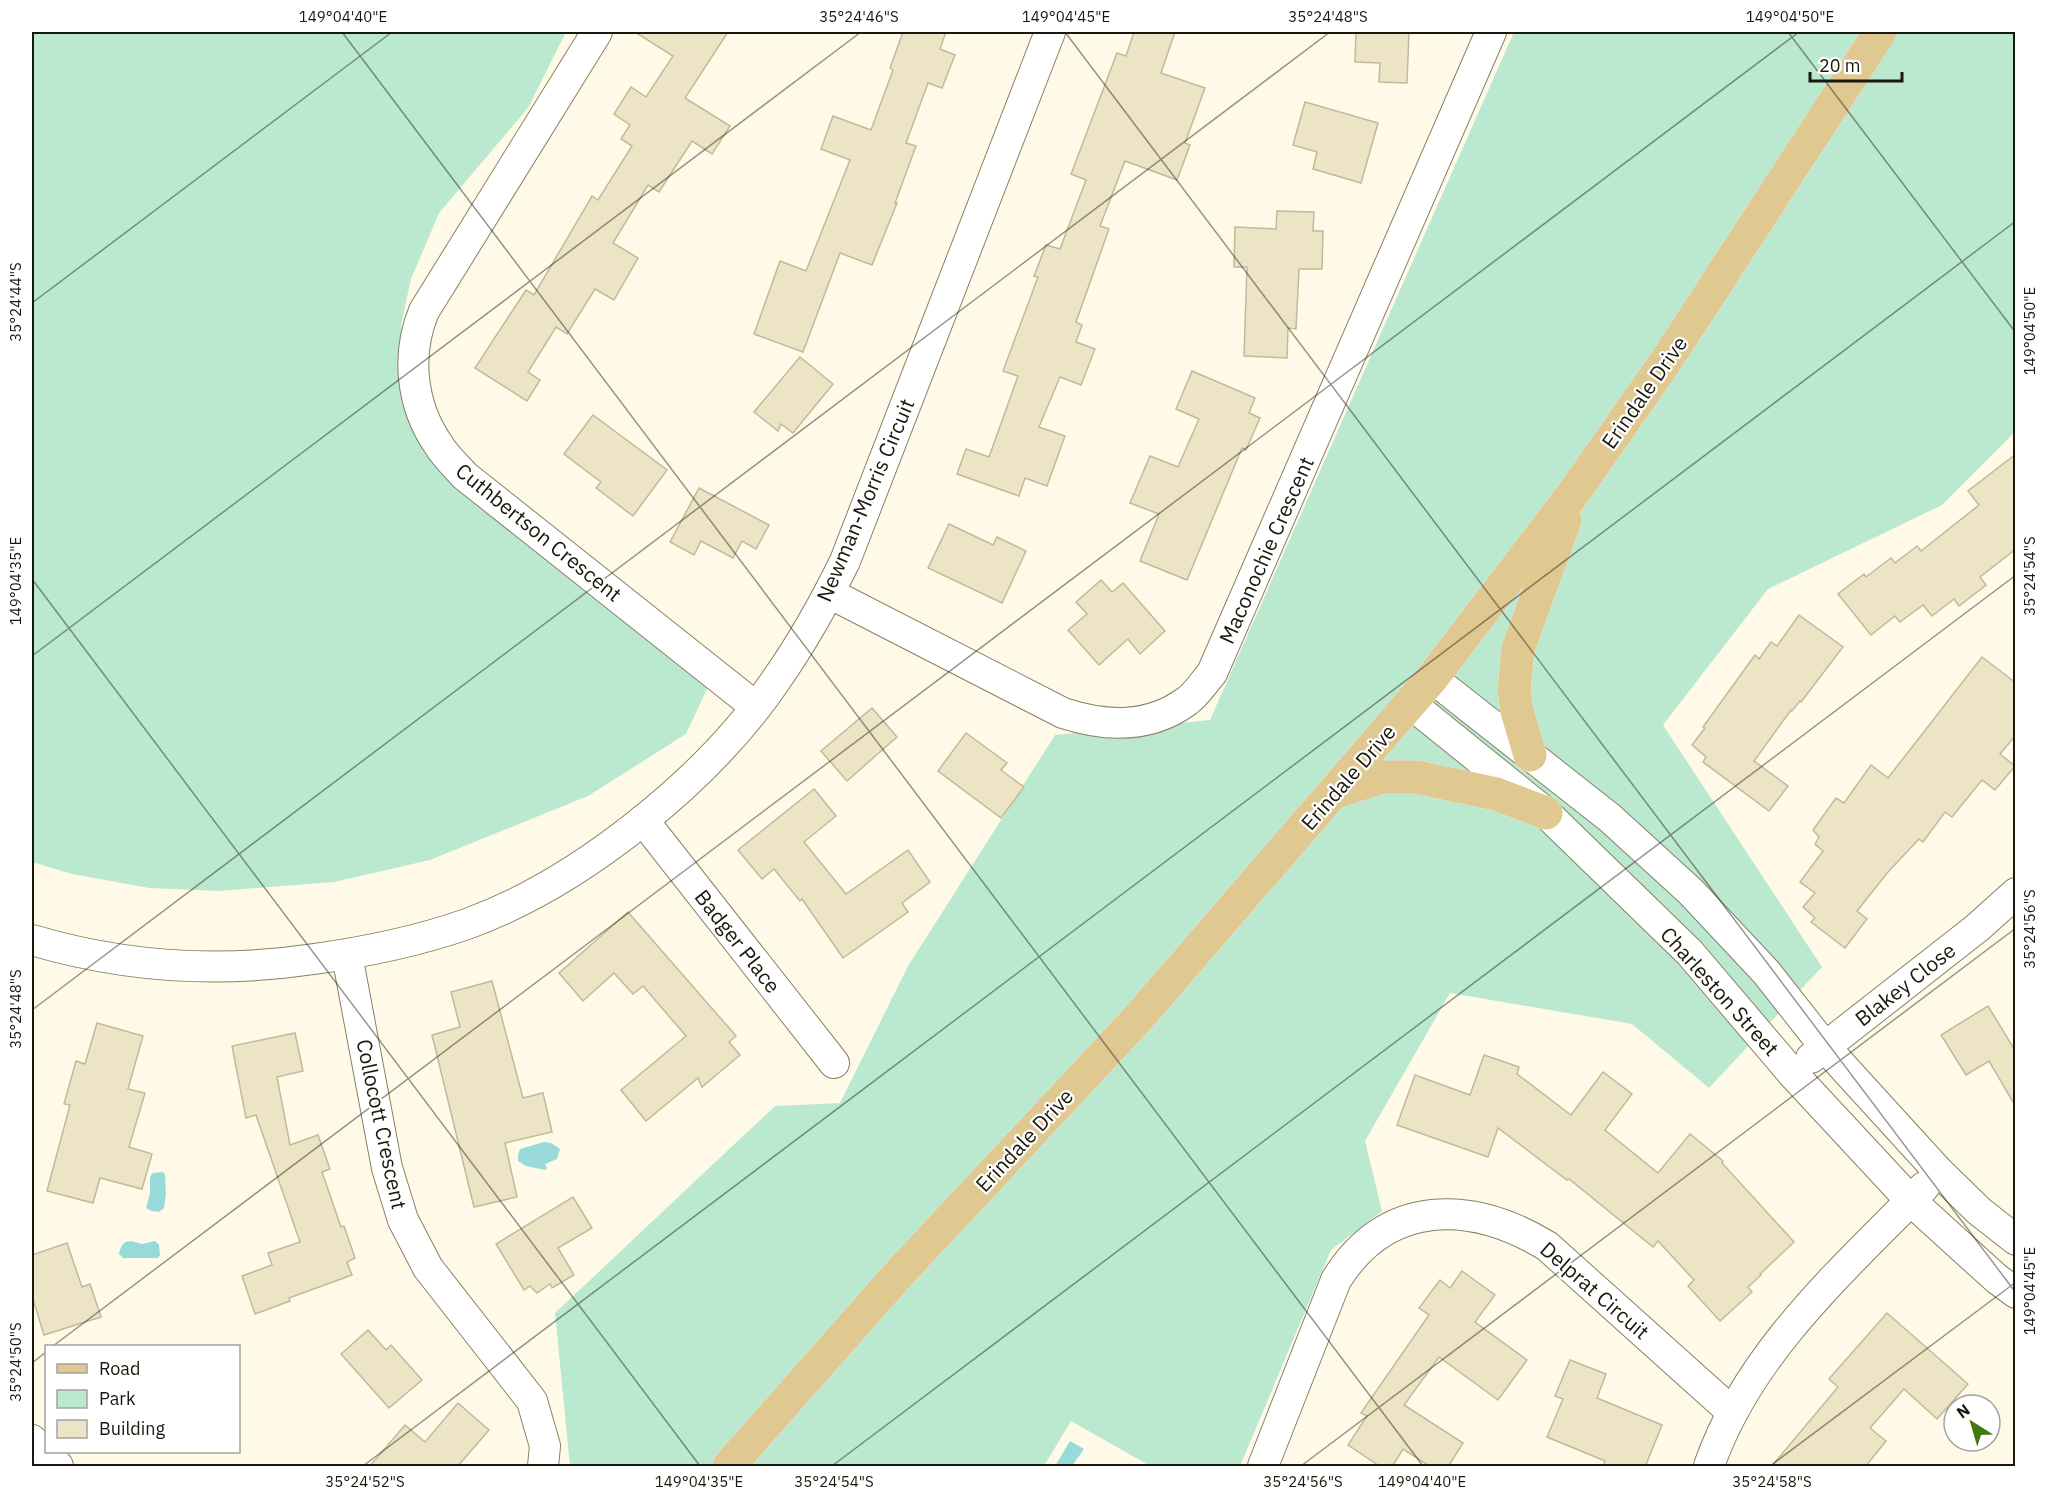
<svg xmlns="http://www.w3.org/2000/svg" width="2047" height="1498" font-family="'IBM Plex Sans',sans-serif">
	<rect width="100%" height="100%" fill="#fffae7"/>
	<g fill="#bbe9d0">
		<path d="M 32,32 L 566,32 L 528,108 L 439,213 L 411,279 L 401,325 L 409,381 L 428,428 L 714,674 L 686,734 L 588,796 L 430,860 L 334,882 L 219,891 L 149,888 L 72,874 L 32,862 Z"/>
		<path d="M 1514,32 L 2015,32 L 2015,432 L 1942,505 L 1768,589 L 1663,725 L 1822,967 L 1709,1088 L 1632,1024 L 1450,993 L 1365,1141 L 1382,1211 L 1331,1250 L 1240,1466 L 1150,1466 L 1071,1421 L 1044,1466 L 570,1466 L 555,1313 L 775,1106 L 840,1103 L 908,966 L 1055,735 L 1210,720 Z"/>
	</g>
	<g fill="#98d9d9">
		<path d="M 544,1142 L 551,1143 L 560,1149 L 557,1159 L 545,1164 L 547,1168 L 545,1170 L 526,1166 L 518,1161 L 518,1155 L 520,1149 Z"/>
		<path d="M 162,1172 L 165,1174 L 166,1194 L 164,1208 L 159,1212 L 152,1211 L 146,1208 L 150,1193 L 150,1177 L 153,1173 Z"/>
		<path d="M 131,1241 L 142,1244 L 155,1241 L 159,1245 L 160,1255 L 158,1258 L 123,1258 L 119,1254 C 121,1246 122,1242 131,1241 Z"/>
		<path d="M 1070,1441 L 1084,1449 L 1072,1466 L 1055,1466 Z"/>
	</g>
	<g fill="#ece4c4" stroke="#c1ba9a" stroke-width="1.5">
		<path d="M 635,32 L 728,32 L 685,98 L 730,126 L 712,154 L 692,141 L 659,192 L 648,185 L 613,243 L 638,258 L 614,300 L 595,289 L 567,334 L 556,327 L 528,372 L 540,380 L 527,401 L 475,368 L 526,290 L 534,295 L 592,196 L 598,200 L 632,146 L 621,139 L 630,125 L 614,114 L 631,87 L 646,97 L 673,56 Z"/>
		<path d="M 903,32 L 946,32 L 940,49 L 955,55 L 942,88 L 928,83 L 906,143 L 916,146 L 895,203 L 897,203 L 872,265 L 840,253 L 803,352 L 754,334 L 780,261 L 806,271 L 850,160 L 821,149 L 833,116 L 871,130 L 893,70 L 890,68 Z"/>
		<path d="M 1134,32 L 1175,32 L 1161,73 L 1205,88 L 1185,143 L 1190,145 L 1177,180 L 1125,161 L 1100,226 L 1109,229 L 1076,322 L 1082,325 L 1076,342 L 1095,349 L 1081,385 L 1060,377 L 1039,427 L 1065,436 L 1047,486 L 1025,478 L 1019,496 L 957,474 L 966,449 L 989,457 L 1018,376 L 1003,371 L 1038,277 L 1034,276 L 1046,245 L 1060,249 L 1086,180 L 1071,174 L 1117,53 L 1126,56 Z"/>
		<path d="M 1356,32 L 1409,32 L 1407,83 L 1379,82 L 1380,63 L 1355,62 Z"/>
		<path d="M 1305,102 L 1378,123 L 1361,183 L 1313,169 L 1317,152 L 1293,145 Z"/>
		<path d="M 1277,211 L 1314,212 L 1313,231 L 1323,231 L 1322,269 L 1299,269 L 1296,329 L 1288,328 L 1287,358 L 1244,356 L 1247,267 L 1234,267 L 1235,227 L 1276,229 Z"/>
		<path d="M 800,357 L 833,384 L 793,433 L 781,424 L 778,431 L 754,412 Z"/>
		<path d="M 1192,371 L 1255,398 L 1249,413 L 1260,418 L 1246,450 L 1242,448 L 1187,580 L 1140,561 L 1159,514 L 1130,503 L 1150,456 L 1178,467 L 1199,419 L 1176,409 Z"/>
		<path d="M 593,415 L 667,470 L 633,516 L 596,488 L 601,482 L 564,454 Z"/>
		<path d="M 2016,454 L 2016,549 L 1980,577 L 1986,585 L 1959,606 L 1954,599 L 1932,616 L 1923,605 L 1900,622 L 1895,616 L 1871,635 L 1838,594 L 1864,574 L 1866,577 L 1891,558 L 1895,563 L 1917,546 L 1921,551 L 1979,505 L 1968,491 Z"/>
		<path d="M 699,488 L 769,525 L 756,549 L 742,541 L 733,558 L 701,541 L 694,555 L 670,542 Z"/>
		<path d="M 949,524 L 993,545 L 997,537 L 1026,551 L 1002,603 L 928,568 Z"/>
		<path d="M 1101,580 L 1112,592 L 1123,583 L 1165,631 L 1140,654 L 1128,639 L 1099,665 L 1068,630 L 1087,614 L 1076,602 Z"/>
		<path d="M 1799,615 L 1843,647 L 1801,702 L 1800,701 L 1792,711 L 1791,710 L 1754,761 L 1788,786 L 1769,811 L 1703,762 L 1706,757 L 1692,745 L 1705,728 L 1703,727 L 1755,655 L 1759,659 L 1771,642 L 1777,646 Z"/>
		<path d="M 1982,657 L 2016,683 L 2016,735 L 2000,754 L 2015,766 L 1995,790 L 1982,780 L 1952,817 L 1945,812 L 1923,842 L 1919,839 L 1888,872 L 1857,911 L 1867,919 L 1845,948 L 1811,922 L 1815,918 L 1803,907 L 1815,893 L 1800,882 L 1823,851 L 1815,844 L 1819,837 L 1813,830 L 1836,798 L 1844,803 L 1871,765 L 1888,778 Z"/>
		<path d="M 872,708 L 897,737 L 847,781 L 821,751 Z"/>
		<path d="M 966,733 L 1007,763 L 1001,770 L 1024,787 L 1001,818 L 938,771 Z"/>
		<path d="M 814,789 L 836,816 L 804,842 L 846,894 L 908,850 L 930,882 L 902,903 L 908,912 L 843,958 L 802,899 L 800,901 L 774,869 L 762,879 L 738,850 Z"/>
		<path d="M 628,912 L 736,1036 L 729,1042 L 740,1055 L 702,1087 L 698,1078 L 646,1121 L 621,1090 L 686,1036 L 643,986 L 633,994 L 614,973 L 583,1001 L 559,973 Z"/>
		<path d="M 492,981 L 523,1098 L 543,1093 L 552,1132 L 505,1143 L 517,1197 L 474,1207 L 432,1035 L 460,1027 L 451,992 Z"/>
		<path d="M 1988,1006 L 2016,1052 L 2016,1107 L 1989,1061 L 1966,1075 L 1941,1035 Z"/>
		<path d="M 97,1023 L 143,1036 L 128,1089 L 145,1093 L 129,1147 L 152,1154 L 142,1189 L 100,1178 L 93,1203 L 47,1191 L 70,1105 L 64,1104 L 76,1061 L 85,1064 Z"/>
		<path d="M 295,1033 L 303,1071 L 277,1077 L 290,1145 L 318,1135 L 330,1169 L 322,1172 L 341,1227 L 344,1226 L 355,1258 L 347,1262 L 352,1275 L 289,1298 L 290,1301 L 255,1314 L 242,1276 L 272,1265 L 268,1253 L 300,1242 L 256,1115 L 246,1118 L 232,1046 Z"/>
		<path d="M 1484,1055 L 1519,1067 L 1517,1074 L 1571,1115 L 1603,1072 L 1632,1094 L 1605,1130 L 1658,1173 L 1690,1134 L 1723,1161 L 1722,1163 L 1794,1242 L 1760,1274 L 1761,1275 L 1748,1287 L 1752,1292 L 1720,1321 L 1688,1286 L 1694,1280 L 1658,1241 L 1653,1247 L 1569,1179 L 1567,1180 L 1498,1128 L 1488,1157 L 1397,1125 L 1415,1075 L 1470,1095 Z"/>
		<path d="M 573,1197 L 592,1228 L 558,1248 L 574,1275 L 552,1288 L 550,1284 L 537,1293 L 530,1286 L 524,1290 L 496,1244 Z"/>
		<path d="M 67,1243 L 82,1287 L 90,1284 L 101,1317 L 44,1335 L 32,1296 L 32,1255 Z"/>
		<path d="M 1462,1271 L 1495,1295 L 1475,1322 L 1527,1360 L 1498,1400 L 1439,1357 L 1404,1405 L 1463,1443 L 1448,1467 L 1431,1467 L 1403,1449 L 1392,1467 L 1381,1467 L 1348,1445 L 1367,1416 L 1361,1413 L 1429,1315 L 1419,1308 L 1440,1280 L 1450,1288 Z"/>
		<path d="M 1887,1313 L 1968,1384 L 1937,1419 L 1904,1389 L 1870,1428 L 1886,1441 L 1865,1467 L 1771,1467 L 1838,1387 L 1829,1379 Z"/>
		<path d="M 368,1330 L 386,1350 L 391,1345 L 422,1380 L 389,1408 L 341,1354 Z"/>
		<path d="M 1570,1360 L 1606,1374 L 1597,1398 L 1662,1425 L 1645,1467 L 1603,1467 L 1605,1461 L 1547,1437 L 1563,1399 L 1555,1396 Z"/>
		<path d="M 458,1403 L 489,1430 L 457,1467 L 369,1467 L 405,1425 L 425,1442 Z"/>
	</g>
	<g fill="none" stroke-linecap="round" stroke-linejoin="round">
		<g stroke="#888164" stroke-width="32">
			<g id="minor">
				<path d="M 597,32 L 424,311 C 406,354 411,405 438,444 C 445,456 456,466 465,476 L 756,707"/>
				<path d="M 829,593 L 1063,713 C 1106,727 1149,729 1187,701 C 1197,694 1204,682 1212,673 L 1491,32"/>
				<path d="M 1432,678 L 1610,818 L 1691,892 L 1766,972 L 1825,1047 L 1939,1172 L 1979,1211 L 2016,1240"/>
				<path d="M 1411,704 L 1546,813 L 1690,953 L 1792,1073 L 1911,1201 L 1997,1279 L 2016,1293"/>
				<path d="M 643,820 L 834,1063"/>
				<path d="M 32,940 C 123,967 220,973 314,959 C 366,952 418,941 467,924 C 580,883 709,779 776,680 C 802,643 825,602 845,561 L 1050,32"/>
				<path d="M 347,955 L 387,1168 L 403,1220 L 428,1268 L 532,1401 L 545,1446 L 543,1466"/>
				<path d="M 1811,1058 L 1977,928 L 2016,893"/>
				<path d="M 32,1440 L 58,1466"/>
				<path d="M 1263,1466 L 1336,1280 C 1387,1198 1471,1200 1547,1246 L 1732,1412"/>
				<path d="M 1709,1466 C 1748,1353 1842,1271 1924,1187"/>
			</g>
		</g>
		<g stroke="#e4e3e2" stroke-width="34">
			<g id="major">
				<path d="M 1530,755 L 1517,711 L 1514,690 L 1518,649 L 1565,520"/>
				<path d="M 1335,792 L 1383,777 L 1416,777 L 1496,794 L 1546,813"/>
				<path d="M 729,1466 L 896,1277 L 1139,1017 L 1432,678 L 1575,491 L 1666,361 L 1880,32"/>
			</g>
		</g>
		<use href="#minor" stroke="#fff" stroke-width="30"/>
		<use href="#major" stroke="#e0c990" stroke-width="33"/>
	</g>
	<path fill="none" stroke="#1a180c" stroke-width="1.5" stroke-opacity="0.45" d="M 342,32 L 1423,1466M 1065,32 L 2016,1293M 1788,32 L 2016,333M 32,303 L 392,32M 32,579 L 700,1466M 32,656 L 861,32M 32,1010 L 1330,32M 53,1346 L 1799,32M 32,1363 L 46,1352M 363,1466 L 2016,221M 832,1466 L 2016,575M 1301,1466 L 2016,928M 1770,1466 L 2016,1282"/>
	<g text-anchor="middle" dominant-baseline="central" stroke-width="4.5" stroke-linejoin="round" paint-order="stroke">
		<g font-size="21" fill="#1a180c" stroke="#fff">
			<text transform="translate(1644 392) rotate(-55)">Erindale Drive</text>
			<text transform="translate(865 500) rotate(-67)">Newman-Morris Circuit</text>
			<text transform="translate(539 532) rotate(39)">Cuthbertson Crescent</text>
			<text transform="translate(1266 550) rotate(-66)">Maconochie Crescent</text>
			<text transform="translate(1348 777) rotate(-49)">Erindale Drive</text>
			<text transform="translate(738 941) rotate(52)">Badger Place</text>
			<text transform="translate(1905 984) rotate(-38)">Blakey Close</text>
			<text transform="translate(1720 991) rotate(48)">Charleston Street</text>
			<text transform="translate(382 1124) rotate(78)">Collocott Crescent</text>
			<text transform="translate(1024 1140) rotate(-47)">Erindale Drive</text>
			<text transform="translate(1595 1290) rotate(41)">Delprat Circuit</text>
		</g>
	</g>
	<rect width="2047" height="1498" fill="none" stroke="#ffffff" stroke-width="66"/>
	<rect x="45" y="1345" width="195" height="108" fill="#ffffff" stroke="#a3a39e" stroke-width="1.5"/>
	<rect x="57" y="1364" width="30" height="9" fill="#e0c990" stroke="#a3a39e" stroke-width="1.5"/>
	<text x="99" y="1375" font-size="18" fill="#1a180c">Road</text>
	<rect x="57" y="1390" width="30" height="18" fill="#bbe9d0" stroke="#a3a39e" stroke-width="1.5"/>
	<text x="99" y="1405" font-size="18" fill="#1a180c">Park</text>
	<rect x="57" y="1420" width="30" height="18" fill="#ece4c4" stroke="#a3a39e" stroke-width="1.5"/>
	<text x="99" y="1435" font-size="18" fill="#1a180c">Building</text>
	<g transform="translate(1972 1423) rotate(323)"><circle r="28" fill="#ffffff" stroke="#a3a39e" stroke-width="1.5"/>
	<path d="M0-4.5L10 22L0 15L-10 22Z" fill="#417a12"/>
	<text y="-9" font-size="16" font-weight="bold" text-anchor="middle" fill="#1a180c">N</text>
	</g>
	<path d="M1810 72v9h92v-9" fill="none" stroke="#1a180c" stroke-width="3"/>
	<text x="1819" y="72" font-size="18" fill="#1a180c" stroke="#ffffff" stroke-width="4.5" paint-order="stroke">20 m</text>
	<rect x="33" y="33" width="1981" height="1432" fill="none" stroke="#1a180c" stroke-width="2"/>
	<g font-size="15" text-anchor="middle" fill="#1a180c">
		<text x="343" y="22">149°04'40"E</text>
		<text x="859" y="22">35°24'46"S</text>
		<text x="1066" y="22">149°04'45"E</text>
		<text x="1328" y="22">35°24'48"S</text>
		<text x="1790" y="22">149°04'50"E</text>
		<text transform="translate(16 302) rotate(-90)" y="5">35°24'44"S</text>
		<text transform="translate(2030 331) rotate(-90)" y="5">149°04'50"E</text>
		<text transform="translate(2030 576) rotate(-90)" y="5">35°24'54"S</text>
		<text transform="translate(16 581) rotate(-90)" y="5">149°04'35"E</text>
		<text transform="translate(2030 929) rotate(-90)" y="5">35°24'56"S</text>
		<text transform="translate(16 1009) rotate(-90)" y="5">35°24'48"S</text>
		<text transform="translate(2030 1291) rotate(-90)" y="5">149°04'45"E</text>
		<text transform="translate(16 1362) rotate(-90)" y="5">35°24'50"S</text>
		<text x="365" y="1487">35°24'52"S</text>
		<text x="699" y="1487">149°04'35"E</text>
		<text x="834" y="1487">35°24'54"S</text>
		<text x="1303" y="1487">35°24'56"S</text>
		<text x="1422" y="1487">149°04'40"E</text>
		<text x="1772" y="1487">35°24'58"S</text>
	</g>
</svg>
